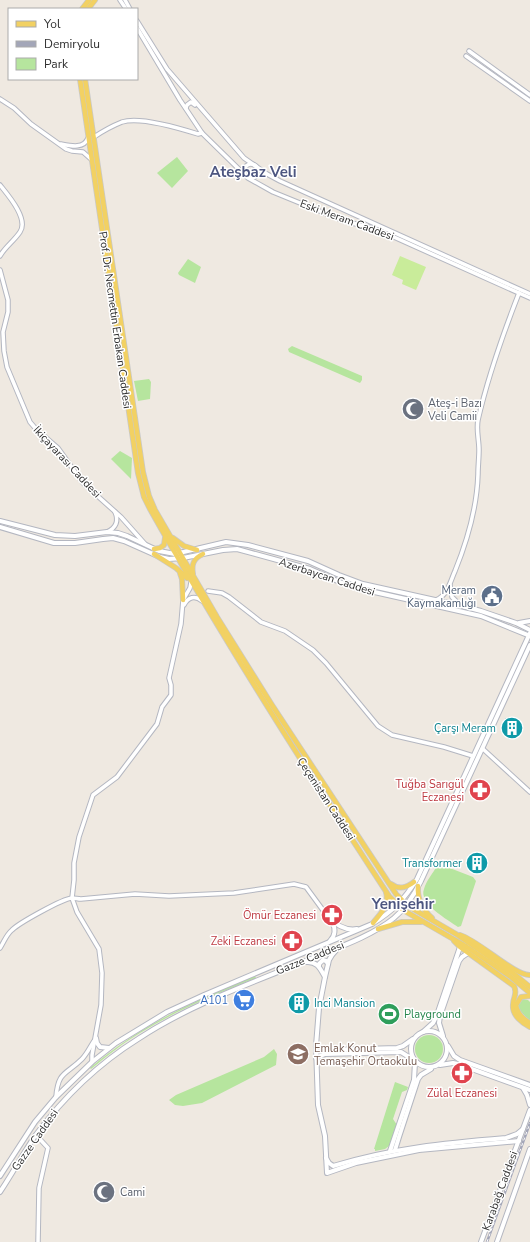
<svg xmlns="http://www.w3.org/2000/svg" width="530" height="1242" font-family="'Nunito Sans',sans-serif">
	<rect width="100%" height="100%" fill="#efe9e1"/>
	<g fill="#b6e59e">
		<path d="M 177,157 L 188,171 L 172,188 L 157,173 Z"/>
		<path d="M 188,259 L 201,267 L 195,283 L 179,275 L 178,273 Z"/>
		<path d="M 292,346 L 362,376 L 362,380 L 360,383 L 289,352 L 288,349 Z"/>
		<path d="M 149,379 L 151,382 L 150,399 L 138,401 L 134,381 Z"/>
		<path d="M 120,451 L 132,458 L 131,479 L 111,459 Z"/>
		<path d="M 442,865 L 473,877 L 476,881 L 461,926 L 458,927 C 448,920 418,903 424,889 C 426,881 433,873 437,866 Z"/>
		<path d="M 255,976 L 256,978 C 216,994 177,1010 140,1033 C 123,1043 107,1056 91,1069 L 90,1068 C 127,1037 162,1017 206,997 L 207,998 L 206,997 Z"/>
		<path d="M 522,999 L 528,1000 L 530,1002 L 530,1021 L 517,1008 L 518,1003 Z"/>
		<circle cx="429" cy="1049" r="14"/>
		<path d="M 274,1049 L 277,1054 L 276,1065 L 202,1103 L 183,1106 L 175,1105 L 169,1100 L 176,1095 L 264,1057 Z"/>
		<path d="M 395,1082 L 408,1087 L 407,1090 L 402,1092 L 393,1119 L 397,1125 L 389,1146 L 385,1149 L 375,1151 L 375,1149 L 374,1149 Z"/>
	</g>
	<path fill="#c9ec9a" d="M 400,256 L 426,267 L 416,290 L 402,284 L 403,280 L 392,275 Z"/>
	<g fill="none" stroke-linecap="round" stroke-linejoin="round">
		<g stroke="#b4b7c1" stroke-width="5.5">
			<g id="tertiary">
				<path d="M 120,0 L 126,9"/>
				<path d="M 125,0 L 130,9"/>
				<path d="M 137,21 L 167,69 L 244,158 L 267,174 L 280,181 L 530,294"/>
				<path d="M 137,28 L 180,100 L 202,133 L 248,178 L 273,192 L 344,221 L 376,229 L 530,298"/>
				<path d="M 469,51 L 530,95"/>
				<path d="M 466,56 L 530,101"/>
				<path d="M 0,99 L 14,108 L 31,124 L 66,149 L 72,151 L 83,152 L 92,160"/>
				<path d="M 186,108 L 187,105 L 191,102 L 195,105"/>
				<path d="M 94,137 C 103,131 112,126 122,122 C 140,116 179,128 198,134 L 202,133"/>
				<path d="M 61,144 C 71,146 84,149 88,138"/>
				<circle cx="251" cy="171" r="7"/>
				<path d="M 0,185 C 8,195 29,219 20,232 C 14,241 5,247 0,256"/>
				<path d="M 0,270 L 8,300 L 8,312 L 3,332 L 4,351 L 7,367 L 30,422 L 36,429 L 58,448 L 83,483 L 121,517 L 145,544"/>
				<path d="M 107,532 C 116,528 119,521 115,512"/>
				<path d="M 450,585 L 452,597 L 460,605"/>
				<path d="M 208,591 L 222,593 L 229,597 L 261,622 L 285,631 L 313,650 L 326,663 L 378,726 L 392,735 L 444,747 L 473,756"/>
				<path d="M 436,600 C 448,595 450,582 455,571 C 468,539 477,508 478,474 C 478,466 479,458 479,450 C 479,439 476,430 478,420 C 488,376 503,334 519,293"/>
				<path d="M 184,605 C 188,597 195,595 202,601"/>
				<path d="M 483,749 L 530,792"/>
				<path d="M 0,948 C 4,942 6,935 12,930 C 19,923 62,899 72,898 C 75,898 78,899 81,899 L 135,894 L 169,896 L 234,893 L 294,884 L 306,887 L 328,917"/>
				<path d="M 92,1062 L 92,1055 L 101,1005 L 102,973 L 99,949 L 77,912 L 72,898 L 74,880 L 74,863 L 79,837 L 93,795 L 117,777 L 157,724 L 162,707 L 171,695 L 171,685 L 169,678 L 181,624 L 183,600 L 190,588 L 191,582"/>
				<path d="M 56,1097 C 58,1071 66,1075 82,1059 C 87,1054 90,1047 94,1041"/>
				<path d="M 36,1135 L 48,1148 L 39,1188 L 38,1242"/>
			</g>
		</g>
		<g stroke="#b4b7c1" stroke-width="6">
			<g id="secondary">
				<path d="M 0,521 L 55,535 L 75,536 L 107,532 L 118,533 L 127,536 L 159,551 L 175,554 L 226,542 L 248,545 L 308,561 L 339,575 L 363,584 L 462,606 L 481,611 L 516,623 L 530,630"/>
				<path d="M 0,527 L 54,543 L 75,543 L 103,539 L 113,538 L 124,541 L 160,557 L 169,559 L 183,558 L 223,550 L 237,549 L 310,569 L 342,583 L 361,589 L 481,616 L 530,636"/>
				<path d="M 519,623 L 530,621"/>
				<path d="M 328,917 C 336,925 346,931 357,929"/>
				<path d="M 330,941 C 335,936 336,929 332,922"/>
				<path d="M 338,948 L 332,955 L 329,960 L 325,977 L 319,1008 L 316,1046 L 318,1105 L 325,1136 L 327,1173 L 356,1163 L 419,1150 L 519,1141"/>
				<path d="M 306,962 C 317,961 320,968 325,977"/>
				<path d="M 319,966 L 319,964 L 323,960 L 326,961 L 328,964"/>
				<circle cx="429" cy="1049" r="18"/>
				<path d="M 423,1032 L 433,1023 L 437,1015 L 460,947"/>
				<path d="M 443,1036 L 439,1023 L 440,1016 L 459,961 L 462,957 L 468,953"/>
				<path d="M 96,1038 L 97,1043 L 100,1047 L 109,1048"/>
				<path d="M 316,1046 L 326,1050 L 397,1048 L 403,1046 L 413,1039"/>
				<path d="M 448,1046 L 454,1056 L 460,1060 L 530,1085"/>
				<path d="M 316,1058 L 325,1054 L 401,1052 L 412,1059"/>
				<path d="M 440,1065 L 453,1063 L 458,1064 L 530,1090"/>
				<path d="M 523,1088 L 527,1095 L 530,1105"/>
				<path d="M 395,1150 L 399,1137 L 418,1079 L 421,1075 L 431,1069"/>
				<path d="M 390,1151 L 414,1080 L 415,1062"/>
				<path d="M 326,1158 L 329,1163 L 333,1166 C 391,1148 446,1143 506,1138 L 517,1134 L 523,1129"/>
				<path d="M 0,1176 L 35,1122 L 56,1097 L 92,1062 L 116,1043 L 167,1012 L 204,995 L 372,924 C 393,911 404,900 417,879 L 530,633"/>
				<path d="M 0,1192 C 12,1174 23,1154 35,1136 C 63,1098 98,1064 138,1039 C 191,1004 252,983 310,959 C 337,948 372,936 394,918 C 406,908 414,895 421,881 L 530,645"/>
				<path d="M 481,1242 L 530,1110"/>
				<path d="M 497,1242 L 530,1149"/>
			</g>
		</g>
		<g stroke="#c9c9c9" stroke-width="6">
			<g id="primary">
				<path d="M 82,9 L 89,0"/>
				<path d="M 88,9 L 95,0"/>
				<path d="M 80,79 L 138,473 L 144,497 L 150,509 C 224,641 306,769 389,896 L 403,910 L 467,947 L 511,977 L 530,993"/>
				<path d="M 85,79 L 143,472 L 149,496 L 155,510 L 217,617 L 272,705 L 396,894 L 408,906 L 456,934 L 514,974 L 530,987"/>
				<path d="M 173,538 L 184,546 L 197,550"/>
				<path d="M 154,549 L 160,548 L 164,545 L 165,538"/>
				<path d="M 154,554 L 176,568 L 187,578"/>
				<path d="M 180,573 L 182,579 L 183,600"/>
				<path d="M 193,574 C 191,564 194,558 203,554"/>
				<path d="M 391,884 C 399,890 406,888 414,882"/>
				<path d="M 418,886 C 417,899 422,909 432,918"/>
				<path d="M 373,923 C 380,914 390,906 386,892"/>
				<path d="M 378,929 L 402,922 L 421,922"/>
				<path d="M 460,935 C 479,941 515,976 530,975"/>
				<path d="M 454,941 L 460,947 L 514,986 C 518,994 513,997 513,1005 C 512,1015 522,1023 530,1027"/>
				<path d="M 530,996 L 521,997 L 516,1005 C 517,1013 523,1019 530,1023"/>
			</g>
		</g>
		<use href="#tertiary" stroke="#fff" stroke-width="3.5"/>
		<use href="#secondary" stroke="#fff" stroke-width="4"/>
		<use href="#primary" stroke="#f2d163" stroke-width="4.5"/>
		<g stroke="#a3a6b8" stroke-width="2.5">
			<path id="rail" d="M 487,1242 L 530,1123"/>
		</g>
		<use href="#rail" stroke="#fff" stroke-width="1" stroke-dasharray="3" stroke-linecap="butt"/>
	</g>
	<defs>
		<g id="mosque-disc" transform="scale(1.15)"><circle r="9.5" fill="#6b7280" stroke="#fff"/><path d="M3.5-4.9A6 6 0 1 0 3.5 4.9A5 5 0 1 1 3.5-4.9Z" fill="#fff"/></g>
		<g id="civic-disc" transform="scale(1.15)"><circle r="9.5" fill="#5c6f8a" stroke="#fff"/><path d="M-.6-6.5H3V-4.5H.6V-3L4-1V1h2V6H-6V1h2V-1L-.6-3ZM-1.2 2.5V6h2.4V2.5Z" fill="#fff"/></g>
		<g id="building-disc" transform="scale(1.15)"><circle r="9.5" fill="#0f9aa8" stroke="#fff"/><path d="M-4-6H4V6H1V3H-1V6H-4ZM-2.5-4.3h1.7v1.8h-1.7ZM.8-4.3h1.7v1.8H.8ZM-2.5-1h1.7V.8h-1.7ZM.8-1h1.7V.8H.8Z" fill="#fff"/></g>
		<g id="pharmacy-disc" transform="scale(1.15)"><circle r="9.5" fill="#e0444e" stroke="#fff"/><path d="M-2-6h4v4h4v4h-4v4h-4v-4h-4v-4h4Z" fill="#fff"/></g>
		<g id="supermarket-disc" transform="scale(1.15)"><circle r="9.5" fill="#3f7fe0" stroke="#fff"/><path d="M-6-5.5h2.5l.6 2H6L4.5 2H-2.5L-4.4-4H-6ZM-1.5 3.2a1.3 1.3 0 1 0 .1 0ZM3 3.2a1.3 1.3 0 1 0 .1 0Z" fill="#fff"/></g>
		<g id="stadium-disc" transform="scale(1.15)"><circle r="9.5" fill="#2e9e5b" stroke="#fff"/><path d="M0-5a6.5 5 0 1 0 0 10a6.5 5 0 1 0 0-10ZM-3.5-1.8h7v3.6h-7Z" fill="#fff"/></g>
		<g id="school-disc" transform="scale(1.15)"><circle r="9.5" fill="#8d6e63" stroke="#fff"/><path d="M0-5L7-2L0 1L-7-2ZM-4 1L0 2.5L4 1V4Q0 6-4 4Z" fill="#fff"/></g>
	</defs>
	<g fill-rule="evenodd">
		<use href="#mosque-disc" x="413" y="409"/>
		<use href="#civic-disc" x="492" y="596"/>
		<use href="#building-disc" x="512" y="728"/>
		<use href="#pharmacy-disc" x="480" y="790"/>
		<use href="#building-disc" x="477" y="863"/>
		<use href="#pharmacy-disc" x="332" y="915"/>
		<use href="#pharmacy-disc" x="292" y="941"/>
		<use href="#supermarket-disc" x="244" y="1000"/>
		<use href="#building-disc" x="299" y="1003"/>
		<use href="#stadium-disc" x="389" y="1014"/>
		<use href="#school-disc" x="298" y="1054"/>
		<use href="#pharmacy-disc" x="462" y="1073"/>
		<use href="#mosque-disc" x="104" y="1192"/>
	</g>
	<g text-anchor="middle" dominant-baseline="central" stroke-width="3" stroke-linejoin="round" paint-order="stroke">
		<g font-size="11" fill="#2e2e2e" stroke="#fff">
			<text transform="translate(347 220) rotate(20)">Eski Meram Caddesi</text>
			<text transform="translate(115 320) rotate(82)">Prof. Dr. Necmettin Erbakan Caddesi</text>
			<text transform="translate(67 462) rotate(47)">İkiçayarası Caddesi</text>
			<text transform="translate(327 577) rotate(18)">Azerbaycan Caddesi</text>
			<text transform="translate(326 799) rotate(57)">Çeçenistan Caddesi</text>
			<text transform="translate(310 958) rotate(-22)">Gazze Caddesi</text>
			<text transform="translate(35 1140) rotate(-55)">Gazze Caddesi</text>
			<text transform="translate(500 1191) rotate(-70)">Karabağ Caddesi</text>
		</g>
		<g font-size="11" fill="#5b616d" stroke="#fff" text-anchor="start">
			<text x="428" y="403">Ateş-i Bazı<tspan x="428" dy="13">Veli Camii</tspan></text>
			<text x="120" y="1192">Cami</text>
		</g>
		<g font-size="11" fill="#4e5e75" stroke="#fff" text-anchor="end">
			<text x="476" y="590">Meram<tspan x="476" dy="13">Kaymakamlığı</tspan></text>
		</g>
		<g font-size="11" fill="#0d838f" stroke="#fff" text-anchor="end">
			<text x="496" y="728">Çarşı Meram</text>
			<text x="462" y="863">Transformer</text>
			<text x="314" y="1003" text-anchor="start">Inci Mansion</text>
		</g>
		<g font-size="11" fill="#be3a42" stroke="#fff" text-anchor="end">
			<text x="464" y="784">Tuğba Sarıgül<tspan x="464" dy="13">Eczanesi</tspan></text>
			<text x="316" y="915">Ömür Eczanesi</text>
			<text x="276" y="941">Zeki Eczanesi</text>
			<text x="462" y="1093" text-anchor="middle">Zülal Eczanesi</text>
		</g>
		<g font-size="11" fill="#366cbe" stroke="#fff" text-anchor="end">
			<text x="228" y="1000">A101</text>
		</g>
		<g font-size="11" fill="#27864d" stroke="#fff" text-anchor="start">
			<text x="404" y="1014">Playground</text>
		</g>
		<g font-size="11" fill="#785e54" stroke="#fff" text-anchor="start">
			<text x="314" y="1048">Emlak Konut<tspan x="314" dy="13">Temaşehir Ortaokulu</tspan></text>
		</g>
		<g font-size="15" font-weight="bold" fill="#4d5680" stroke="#fff">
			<text x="253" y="172">Ateşbaz Veli</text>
			<text x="403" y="904">Yenişehir</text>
		</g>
	</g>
	<rect x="8" y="8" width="130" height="72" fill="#ffffff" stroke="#ababab"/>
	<rect x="16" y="21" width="20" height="6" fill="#f2d163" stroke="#ababab"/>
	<text x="44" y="28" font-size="12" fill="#2e2e2e">Yol</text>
	<rect x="16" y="41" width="20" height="6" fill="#a3a6b8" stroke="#ababab"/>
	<text x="44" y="48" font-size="12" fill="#2e2e2e">Demiryolu</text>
	<rect x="16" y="58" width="20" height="12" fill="#b6e59e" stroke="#ababab"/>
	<text x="44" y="68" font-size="12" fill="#2e2e2e">Park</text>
</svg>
